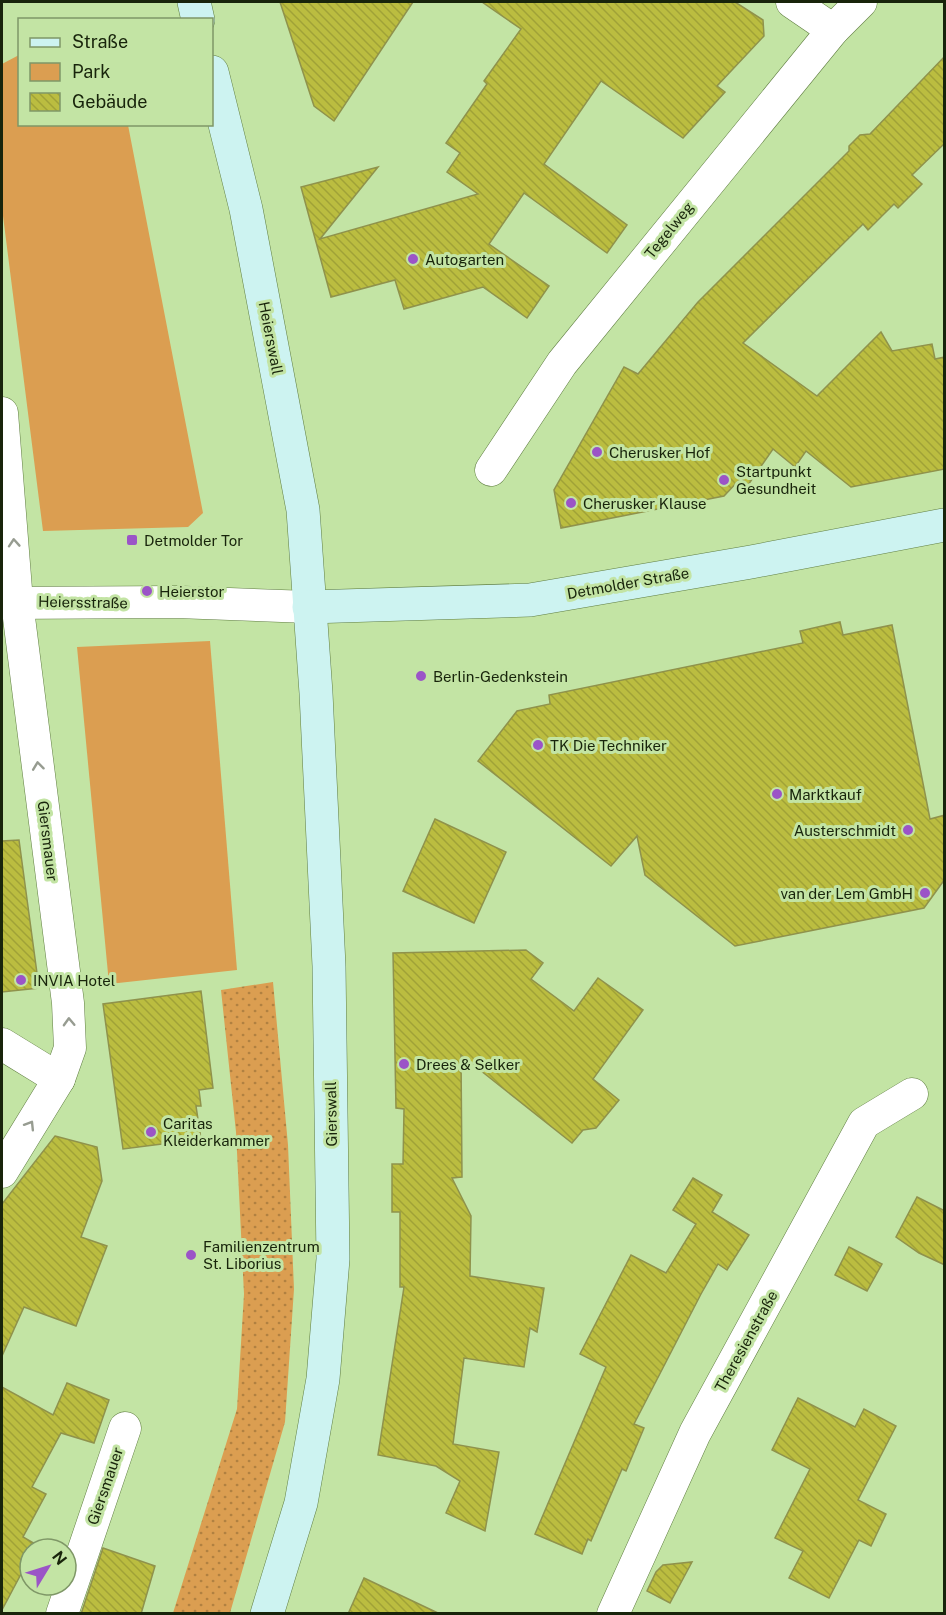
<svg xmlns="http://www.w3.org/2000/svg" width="946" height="1615" font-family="'Public Sans',sans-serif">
	<defs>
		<pattern id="grass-dots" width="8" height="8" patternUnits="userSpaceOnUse" patternTransform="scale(1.5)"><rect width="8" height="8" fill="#db9e51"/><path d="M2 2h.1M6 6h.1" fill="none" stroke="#b18141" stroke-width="1.8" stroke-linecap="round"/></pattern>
		<pattern id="building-back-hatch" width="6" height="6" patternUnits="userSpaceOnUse" patternTransform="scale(1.5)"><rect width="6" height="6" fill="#bbbd40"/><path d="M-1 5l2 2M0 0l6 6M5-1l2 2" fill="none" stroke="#a0a237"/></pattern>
	</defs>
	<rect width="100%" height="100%" fill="#c3e4a4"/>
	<path fill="url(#grass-dots)" d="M 273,982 L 288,1145 L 294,1289 L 285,1422 L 230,1613 L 173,1613 L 237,1409 L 244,1294 L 236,1132 L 221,990 Z"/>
	<g fill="#db9e51">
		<path d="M 19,55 L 20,124 L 128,125 L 203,513 L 188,527 L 43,531 L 2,208 L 2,64 Z"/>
		<path d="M 210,641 L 237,970 L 109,984 L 77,647 Z"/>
	</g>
	<g fill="url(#building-back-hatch)" stroke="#8f924c" stroke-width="1.5">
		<path d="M 280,2 L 413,2 L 334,121 L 314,106 Z"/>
		<path d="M 482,2 L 735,2 L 763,20 L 764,36 L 717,86 L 725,92 L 683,138 L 601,81 L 544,164 L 627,225 L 607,253 L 524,193 L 489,244 L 549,286 L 527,318 L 483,287 L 404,309 L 395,280 L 331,297 L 301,187 L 378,167 L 320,239 L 478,194 L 447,172 L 460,153 L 446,143 L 487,84 L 484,81 L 521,29 Z"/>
		<path d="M 945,56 L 945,143 L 912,175 L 922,184 L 898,208 L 894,204 L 868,230 L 863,224 L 743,343 L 817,396 L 881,332 L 892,351 L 932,344 L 935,359 L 945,357 L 945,469 L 851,487 L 806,451 L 795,467 L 773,449 L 748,485 L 741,478 L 724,496 L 561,528 L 554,490 L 624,367 L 638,374 L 698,302 L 849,151 L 849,146 L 860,135 L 870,134 Z"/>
		<path d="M 840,622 L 843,635 L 892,625 L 930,819 L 945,815 L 945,879 L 924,908 L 735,946 L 645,875 L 637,836 L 611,866 L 478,761 L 517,711 L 550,704 L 549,695 L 803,643 L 800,631 Z"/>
		<path d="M 435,819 L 506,852 L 474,923 L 403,891 Z"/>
		<path d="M 19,840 L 39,988 L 2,992 L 2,841 Z"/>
		<path d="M 526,950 L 543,963 L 531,979 L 574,1011 L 598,978 L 643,1010 L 593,1079 L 619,1100 L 596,1128 L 583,1130 L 572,1143 L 461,1055 L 462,1177 L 452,1178 L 471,1216 L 470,1276 L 544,1288 L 537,1332 L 530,1328 L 524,1367 L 464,1358 L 453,1444 L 499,1452 L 485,1531 L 446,1513 L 460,1481 L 436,1466 L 378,1455 L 404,1287 L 400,1287 L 400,1212 L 392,1212 L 392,1164 L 403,1164 L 404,1109 L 396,1108 L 393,953 Z"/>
		<path d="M 201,991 L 213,1088 L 199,1090 L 201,1106 L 196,1106 L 201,1139 L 123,1149 L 103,1004 Z"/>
		<path d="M 55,1136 L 97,1147 L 102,1181 L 81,1237 L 107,1246 L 76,1326 L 24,1307 L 2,1356 L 2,1204 Z"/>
		<path d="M 693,1178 L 722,1195 L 712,1212 L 749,1235 L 727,1270 L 718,1264 L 701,1294 L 634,1424 L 644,1428 L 626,1471 L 622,1469 L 591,1541 L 588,1539 L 582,1554 L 535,1534 L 606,1367 L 580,1354 L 631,1255 L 666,1273 L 696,1224 L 673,1210 Z"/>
		<path d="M 917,1197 L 945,1211 L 945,1265 L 919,1253 L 896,1237 Z"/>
		<path d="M 849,1247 L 882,1264 L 867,1291 L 835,1275 Z"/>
		<path d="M 67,1383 L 109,1400 L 94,1443 L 61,1433 L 32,1487 L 46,1494 L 23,1537 L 37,1545 L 35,1549 L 30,1549 L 30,1557 L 2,1610 L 2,1387 L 53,1415 Z"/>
		<path d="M 798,1398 L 855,1427 L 864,1409 L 896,1426 L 858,1500 L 886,1514 L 871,1546 L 859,1540 L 829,1598 L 789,1578 L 803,1551 L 775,1538 L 810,1469 L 772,1450 Z"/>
		<path d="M 103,1548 L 155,1566 L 141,1614 L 81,1614 Z"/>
		<path d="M 692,1562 L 670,1603 L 647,1591 L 656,1572 L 663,1565 Z"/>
		<path d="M 364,1578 L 440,1614 L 348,1614 Z"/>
	</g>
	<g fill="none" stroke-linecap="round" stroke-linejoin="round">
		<g stroke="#607e42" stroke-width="33">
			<g id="street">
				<path d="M 792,2 L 833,30"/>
				<path d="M 2,413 L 17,602 L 68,1003 L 70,1048 L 59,1079 L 2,1172"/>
				<path d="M 491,470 L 562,363 L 833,30 L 861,2"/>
				<path d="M 2,603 L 177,602 L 309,607"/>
				<path d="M 2,1044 L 59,1079"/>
				<path d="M 62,1614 L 125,1428"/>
				<path d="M 613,1614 L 695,1433 L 864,1123 L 912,1094"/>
			</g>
		</g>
		<g stroke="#607e42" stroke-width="34">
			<g id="secondary">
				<path d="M 194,2 L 198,20"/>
				<path d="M 212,72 L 246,209 L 303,510 L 316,693 L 329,966 L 333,1259 L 323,1379 L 301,1503 L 267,1614"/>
				<path d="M 309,607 L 530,600 L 751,562 L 944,525"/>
			</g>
		</g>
		<use href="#street" stroke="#fff" stroke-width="32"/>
		<use href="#secondary" stroke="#cdf3f1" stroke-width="33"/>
	</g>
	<defs><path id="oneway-chevron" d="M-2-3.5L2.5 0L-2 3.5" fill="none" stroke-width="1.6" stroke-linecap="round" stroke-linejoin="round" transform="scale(1.5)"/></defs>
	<g stroke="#979c91">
		<use href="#oneway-chevron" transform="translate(14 543) rotate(-94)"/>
		<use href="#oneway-chevron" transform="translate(38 766) rotate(-97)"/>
		<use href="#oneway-chevron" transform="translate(69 1022) rotate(-92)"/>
		<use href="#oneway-chevron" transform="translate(30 1125) rotate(-58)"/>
	</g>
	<g fill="#9b54c7" stroke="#c3e4a4" stroke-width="2">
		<circle cx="413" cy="259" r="6"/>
		<circle cx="597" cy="452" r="6"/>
		<circle cx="724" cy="480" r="6"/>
		<circle cx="571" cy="503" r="6"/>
		<rect x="126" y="534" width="12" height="12" rx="3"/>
		<circle cx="147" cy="591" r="6"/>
		<circle cx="421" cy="676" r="6"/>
		<circle cx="538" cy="745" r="6"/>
		<circle cx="777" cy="794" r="6"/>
		<circle cx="908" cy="830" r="6"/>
		<circle cx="925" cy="893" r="6"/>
		<circle cx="21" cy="980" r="6"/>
		<circle cx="404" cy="1064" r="6"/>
		<circle cx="151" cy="1132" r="6"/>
		<circle cx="191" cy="1255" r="6"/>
	</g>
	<g text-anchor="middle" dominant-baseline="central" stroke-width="6" stroke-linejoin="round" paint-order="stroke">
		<g font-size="15" fill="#18240b" stroke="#c3e4a4">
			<text transform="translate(669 230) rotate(-51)">Tegelweg</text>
			<text transform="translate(271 338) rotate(79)">Heierswall</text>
			<text transform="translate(628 583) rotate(-10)">Detmolder Straße</text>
			<text transform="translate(83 602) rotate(1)">Heiersstraße</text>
			<text transform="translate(48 841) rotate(83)">Giersmauer</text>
			<text transform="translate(331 1114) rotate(-91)">Gierswall</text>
			<text transform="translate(746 1341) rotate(-61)">Theresienstraße</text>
			<text transform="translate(105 1486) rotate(-71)">Giersmauer</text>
		</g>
		<g font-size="15" fill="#18240b" stroke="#c3e4a4" text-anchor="start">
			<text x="425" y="259">Autogarten</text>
			<text x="609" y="452">Cherusker Hof</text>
			<text x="736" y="471">Startpunkt<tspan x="736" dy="17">Gesundheit</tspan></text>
			<text x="583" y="503">Cherusker Klause</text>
			<text x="144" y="540">Detmolder Tor</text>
			<text x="159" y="591">Heierstor</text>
			<text x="433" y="676">Berlin-Gedenkstein</text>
			<text x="550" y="745">TK Die Techniker</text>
			<text x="789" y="794">Marktkauf</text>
			<text x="896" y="830" text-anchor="end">Austerschmidt</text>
			<text x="913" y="893" text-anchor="end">van der Lem GmbH</text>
			<text x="33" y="980">INVIA Hotel</text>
			<text x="416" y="1064">Drees &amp; Selker</text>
			<text x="163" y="1123">Caritas<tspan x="163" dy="17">Kleiderkammer</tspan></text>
			<text x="203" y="1246">Familienzentrum<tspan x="203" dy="17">St. Liborius</tspan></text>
		</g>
	</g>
	<rect width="946" height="1615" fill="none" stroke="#18240b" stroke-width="6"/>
	<rect x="18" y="18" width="195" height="108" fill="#c3e4a4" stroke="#7f9767" stroke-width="1.5"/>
	<rect x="30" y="38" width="30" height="9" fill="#cdf3f1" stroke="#7f9767" stroke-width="1.5"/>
	<text x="72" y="48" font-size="18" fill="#18240b">Straße</text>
	<rect x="30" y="63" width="30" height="18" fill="#db9e51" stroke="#7f9767" stroke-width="1.5"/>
	<text x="72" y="78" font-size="18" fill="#18240b">Park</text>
	<rect x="30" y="93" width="30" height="18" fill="url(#building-back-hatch)" stroke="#7f9767" stroke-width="1.5"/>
	<text x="72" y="108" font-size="18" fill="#18240b">Gebäude</text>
	<g transform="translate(48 1567) rotate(52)"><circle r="28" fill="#c3e4a4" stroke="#7f9767" stroke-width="1.5"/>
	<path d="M0-4.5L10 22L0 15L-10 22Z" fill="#9b54c7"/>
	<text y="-9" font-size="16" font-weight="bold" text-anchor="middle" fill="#18240b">N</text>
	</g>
</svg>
